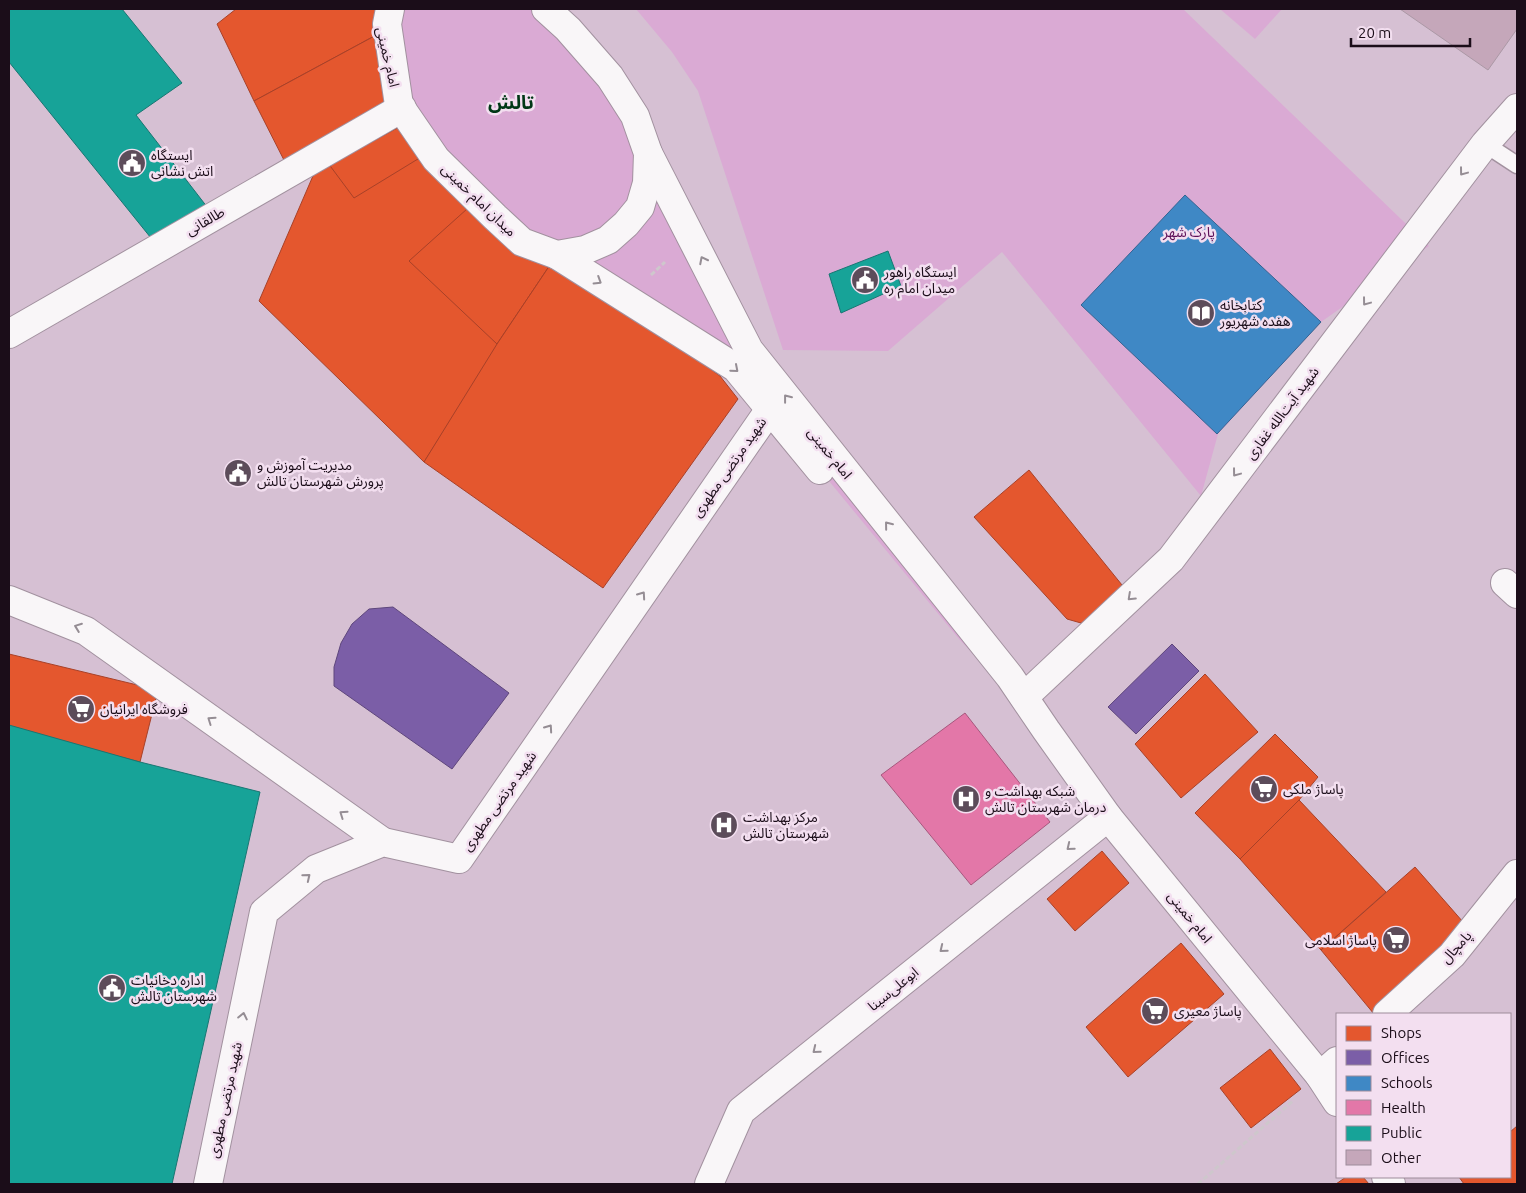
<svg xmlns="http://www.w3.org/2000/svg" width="1526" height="1193" font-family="Ubuntu,'Noto Sans Arabic',sans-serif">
	<rect width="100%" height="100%" fill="#d6c0d3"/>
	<g fill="#daaad4">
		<path d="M 376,9 L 546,9 L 609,78 L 749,350 L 1046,730 L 959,639 L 736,368 L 523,242 L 403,110 Z"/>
		<path d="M 636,9 L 1183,9 L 1429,246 L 1321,322 L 1218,434 L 1201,496 L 1002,252 L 888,351 L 783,350 L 698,91 L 672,52 Z"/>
		<path d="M 1220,9 L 1282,9 L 1255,39 Z"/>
	</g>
	<g fill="#e4572e" stroke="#a84128">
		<path d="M 236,9 L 375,9 L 380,33 L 254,101 L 217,24 Z"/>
		<path d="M 380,33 L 398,103 L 288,168 L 254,101 Z"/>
		<path d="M 403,111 L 522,242 L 556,256 L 424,462 L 259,301 L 322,155 Z"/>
		<path d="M 410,121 L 431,151 L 354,198 L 322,155 L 361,133 L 368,144 Z"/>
		<path d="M 477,200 L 556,256 L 497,344 L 409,261 Z"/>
		<path d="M 556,256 L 720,376 L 738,399 L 603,588 L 424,462 L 497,344 Z"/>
		<path d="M 1029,470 L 1122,585 L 1088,625 L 1067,619 L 974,517 Z"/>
		<path d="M 9,654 L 158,690 L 140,762 L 9,728 Z"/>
		<path d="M 1205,674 L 1258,732 L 1181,798 L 1135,744 Z"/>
		<path d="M 1275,734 L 1318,777 L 1299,800 L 1240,859 L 1195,813 Z"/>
		<path d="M 1299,800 L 1386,892 L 1321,950 L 1240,859 Z"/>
		<path d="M 1102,851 L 1129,883 L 1075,931 L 1047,899 Z"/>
		<path d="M 1415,867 L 1470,930 L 1374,1014 L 1321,950 Z"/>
		<path d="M 1181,943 L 1224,994 L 1128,1077 L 1086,1027 Z"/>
		<path d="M 1270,1049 L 1301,1089 L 1251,1128 L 1220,1088 Z"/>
		<path d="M 1517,1126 L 1517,1184 L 1464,1184 L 1459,1177 L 1510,1177 L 1510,1132 Z"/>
		<path d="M 1346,1177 L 1363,1177 L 1369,1184 L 1336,1184 Z"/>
	</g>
	<g fill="#7b5ea7" stroke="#5e467c">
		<path d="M 393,607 L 509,693 L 452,769 L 334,686 L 334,667 L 341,643 L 352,624 L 369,609 Z"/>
		<path d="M 1172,644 L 1199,671 L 1136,734 L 1108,707 Z"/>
	</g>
	<path fill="#3f88c5" stroke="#346391" d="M 1185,195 L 1321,322 L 1217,434 L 1081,305 Z"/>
	<path fill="#e377a8" stroke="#a7577d" d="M 965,713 L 1050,822 L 971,885 L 881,775 Z"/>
	<g fill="#17a398" stroke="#187672">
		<path d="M 9,9 L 122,9 L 182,83 L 136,115 L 211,212 L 155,243 L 9,62 Z"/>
		<path d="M 888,251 L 901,286 L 841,313 L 829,274 Z"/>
		<path d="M 9,725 L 140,762 L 260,792 L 172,1184 L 9,1184 Z"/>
	</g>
	<path fill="#c5a7ba" stroke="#ab98a5" d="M 1400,9 L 1517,9 L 1517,29 L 1488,70 Z"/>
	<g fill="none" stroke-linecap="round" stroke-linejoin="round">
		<g stroke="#a2919f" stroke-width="19">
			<path id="lane" d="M 1485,144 L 1517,165"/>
		</g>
		<g stroke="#a2919f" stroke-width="30">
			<g id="street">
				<path d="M 1505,583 L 1517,594"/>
				<path d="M 9,600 L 86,631 L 383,842"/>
				<path d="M 1024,697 L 1171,559 L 1485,144 L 1517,108"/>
				<path d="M 1387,1014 L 1452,955 L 1517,874"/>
				<path d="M 1320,1076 L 1337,1061"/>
				<path d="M 208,1184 L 264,912 L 316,869 L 383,842 L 459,859 L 770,409"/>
				<path d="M 709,1184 L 741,1111 L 1108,817"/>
			</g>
		</g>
		<g stroke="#a2919f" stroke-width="30">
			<g id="secondary">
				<path d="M 390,9 L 387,24 L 399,105 L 436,159 L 495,217 L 522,242 L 557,255 L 585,250 L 608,240 L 626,224 L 640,207 L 647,183 L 648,153 L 635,116 L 610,77 L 568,29 L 546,9"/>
				<path d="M 648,153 L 749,350 L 1010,677 L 1046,730 L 1108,817 L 1320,1076 L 1337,1102"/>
				<path d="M 557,255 L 736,368 L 820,470"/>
				<path d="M 9,334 L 402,108"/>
				<path d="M 1386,1177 L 1391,1184"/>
			</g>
		</g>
		<g stroke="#cec7cc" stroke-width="3" stroke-dasharray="5 2.5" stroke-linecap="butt">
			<path d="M 651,275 L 665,262"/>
			<path d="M 1198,1184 L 1294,1100"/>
		</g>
		<use href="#lane" stroke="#f9f6f8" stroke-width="16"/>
		<use href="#street" stroke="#f9f6f8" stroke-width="28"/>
		<use href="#secondary" stroke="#f9f6f8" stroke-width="28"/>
	</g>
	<defs><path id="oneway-chevron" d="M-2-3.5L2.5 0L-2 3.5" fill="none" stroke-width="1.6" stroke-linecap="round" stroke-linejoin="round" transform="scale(1.25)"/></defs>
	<g stroke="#958d94">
		<use href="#oneway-chevron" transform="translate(1463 172) rotate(127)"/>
		<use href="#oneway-chevron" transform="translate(703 260) rotate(-117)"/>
		<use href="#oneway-chevron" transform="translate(598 281) rotate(32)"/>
		<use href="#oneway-chevron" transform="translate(1366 302) rotate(127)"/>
		<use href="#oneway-chevron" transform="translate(735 369) rotate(41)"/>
		<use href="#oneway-chevron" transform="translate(787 398) rotate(-128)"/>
		<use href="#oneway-chevron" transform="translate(1236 473) rotate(127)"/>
		<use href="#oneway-chevron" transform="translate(888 525) rotate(-129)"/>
		<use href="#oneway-chevron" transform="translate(642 595) rotate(-55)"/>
		<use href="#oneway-chevron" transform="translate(1131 597) rotate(137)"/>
		<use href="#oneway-chevron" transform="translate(78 627) rotate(-159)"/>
		<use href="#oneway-chevron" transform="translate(211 720) rotate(-145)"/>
		<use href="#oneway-chevron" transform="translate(549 728) rotate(-55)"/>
		<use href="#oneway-chevron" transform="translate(343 814) rotate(-145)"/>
		<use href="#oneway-chevron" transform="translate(1070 847) rotate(141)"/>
		<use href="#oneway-chevron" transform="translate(307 877) rotate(-39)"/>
		<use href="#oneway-chevron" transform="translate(943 949) rotate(141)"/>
		<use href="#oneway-chevron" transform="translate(243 1016) rotate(-78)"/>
		<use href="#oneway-chevron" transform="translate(816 1050) rotate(141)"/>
	</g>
	<defs>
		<g id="civic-disc" transform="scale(1.4375)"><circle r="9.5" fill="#5c4c5a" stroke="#f3dff0"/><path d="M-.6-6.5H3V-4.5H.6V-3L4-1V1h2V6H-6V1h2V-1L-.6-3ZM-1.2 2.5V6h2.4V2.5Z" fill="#fff"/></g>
		<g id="library-disc" transform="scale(1.4375)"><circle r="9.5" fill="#5c4c5a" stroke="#f3dff0"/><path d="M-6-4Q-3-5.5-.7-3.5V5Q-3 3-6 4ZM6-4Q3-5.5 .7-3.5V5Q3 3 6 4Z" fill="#fff"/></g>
		<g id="supermarket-disc" transform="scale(1.4375)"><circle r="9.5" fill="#5c4c5a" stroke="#f3dff0"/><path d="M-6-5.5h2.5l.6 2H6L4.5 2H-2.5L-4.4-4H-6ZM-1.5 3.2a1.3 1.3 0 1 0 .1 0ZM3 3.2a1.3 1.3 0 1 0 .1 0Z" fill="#fff"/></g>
		<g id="hospital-disc" transform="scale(1.4375)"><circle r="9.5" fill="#5c4c5a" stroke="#f3dff0"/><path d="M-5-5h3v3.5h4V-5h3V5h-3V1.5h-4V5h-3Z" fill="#fff"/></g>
	</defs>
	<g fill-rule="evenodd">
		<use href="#civic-disc" x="132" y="163"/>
		<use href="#civic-disc" x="865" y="280"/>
		<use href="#library-disc" x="1201" y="313"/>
		<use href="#civic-disc" x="238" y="473"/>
		<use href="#supermarket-disc" x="81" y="709"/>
		<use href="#supermarket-disc" x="1264" y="789"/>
		<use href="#hospital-disc" x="966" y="799"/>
		<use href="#hospital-disc" x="724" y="825"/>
		<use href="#supermarket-disc" x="1396" y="940"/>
		<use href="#civic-disc" x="112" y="988"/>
		<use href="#supermarket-disc" x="1155" y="1011"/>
	</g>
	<g text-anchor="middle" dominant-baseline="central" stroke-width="5" stroke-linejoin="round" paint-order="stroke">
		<g font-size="14" fill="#1b0d19" stroke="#f3dff0">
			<text transform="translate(388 57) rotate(77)">امام خمینی</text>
			<text transform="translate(479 200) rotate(44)">میدان امام خمینی</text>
			<text transform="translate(205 221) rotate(-30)">طالقانی</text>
			<text transform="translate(1282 413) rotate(-53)">شهید آیت‌الله غفاری</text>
			<text transform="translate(830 453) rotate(51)">امام خمینی</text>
			<text transform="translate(729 467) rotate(-55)">شهید مرتضی مطهری</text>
			<text transform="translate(499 801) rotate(-55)">شهید مرتضی مطهری</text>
			<text transform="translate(1190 917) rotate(51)">امام خمینی</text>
			<text transform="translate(1456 947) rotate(-48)">پامچال</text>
			<text transform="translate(893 989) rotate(-39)">ابوعلی‌سینا</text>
			<text transform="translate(225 1100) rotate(-78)">شهید مرتضی مطهری</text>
		</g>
		<g font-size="14" fill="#1b0d19" stroke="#f3dff0" text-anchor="start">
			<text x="151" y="155">ایستگاه<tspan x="151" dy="16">اتش نشانی</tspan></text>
			<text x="884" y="272">ایستگاه راهور<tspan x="884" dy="16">میدان امام ره</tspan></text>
			<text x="1220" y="305">کتابخانه<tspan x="1220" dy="16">هفده شهریور</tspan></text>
			<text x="257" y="465">مدیریت آموزش و<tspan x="257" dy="16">پرورش شهرستان تالش</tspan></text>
			<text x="100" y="709">فروشگاه ایرانیان</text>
			<text x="1283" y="789">پاساژ ملکی</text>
			<text x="985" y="791">شبکه بهداشت و<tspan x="985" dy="16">درمان شهرستان تالش</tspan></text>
			<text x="743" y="817">مرکز بهداشت<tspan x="743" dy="16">شهرستان تالش</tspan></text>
			<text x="1377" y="940" text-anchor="end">پاساژ اسلامی</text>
			<text x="131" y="980">اداره دخانیات<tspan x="131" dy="16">شهرستان تالش</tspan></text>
			<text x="1174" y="1011">پاساژ معیری</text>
		</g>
		<g font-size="14" fill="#5d0f58" stroke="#f3dff0">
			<text x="1189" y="232">پارک شهر</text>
		</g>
		<g font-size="19" font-weight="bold" fill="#003816" stroke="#f3dff0">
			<text x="511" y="102">تالش</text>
		</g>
	</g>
	<rect width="1526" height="1193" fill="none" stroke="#1b0d19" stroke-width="20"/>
	<rect x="1336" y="1013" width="175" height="165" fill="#f3dff0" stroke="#9d8b9a"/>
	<rect x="1346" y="1026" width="25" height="15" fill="#e4572e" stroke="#9d8b9a"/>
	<text x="1381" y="1038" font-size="15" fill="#1b0d19">Shops</text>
	<rect x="1346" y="1050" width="25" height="15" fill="#7b5ea7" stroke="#9d8b9a"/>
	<text x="1381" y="1063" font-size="15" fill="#1b0d19">Offices</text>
	<rect x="1346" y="1076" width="25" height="15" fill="#3f88c5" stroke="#9d8b9a"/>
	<text x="1381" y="1088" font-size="15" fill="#1b0d19">Schools</text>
	<rect x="1346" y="1100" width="25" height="15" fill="#e377a8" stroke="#9d8b9a"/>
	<text x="1381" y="1113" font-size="15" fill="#1b0d19">Health</text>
	<rect x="1346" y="1126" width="25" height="15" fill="#17a398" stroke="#9d8b9a"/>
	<text x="1381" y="1138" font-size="15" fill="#1b0d19">Public</text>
	<rect x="1346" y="1150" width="25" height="15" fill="#c5a7ba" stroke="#9d8b9a"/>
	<text x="1381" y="1163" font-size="15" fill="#1b0d19">Other</text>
	<path d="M1351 38v8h119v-8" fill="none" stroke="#1b0d19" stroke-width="2.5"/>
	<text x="1358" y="38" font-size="15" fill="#1b0d19" stroke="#f3dff0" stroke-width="4" paint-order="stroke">20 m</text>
</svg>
